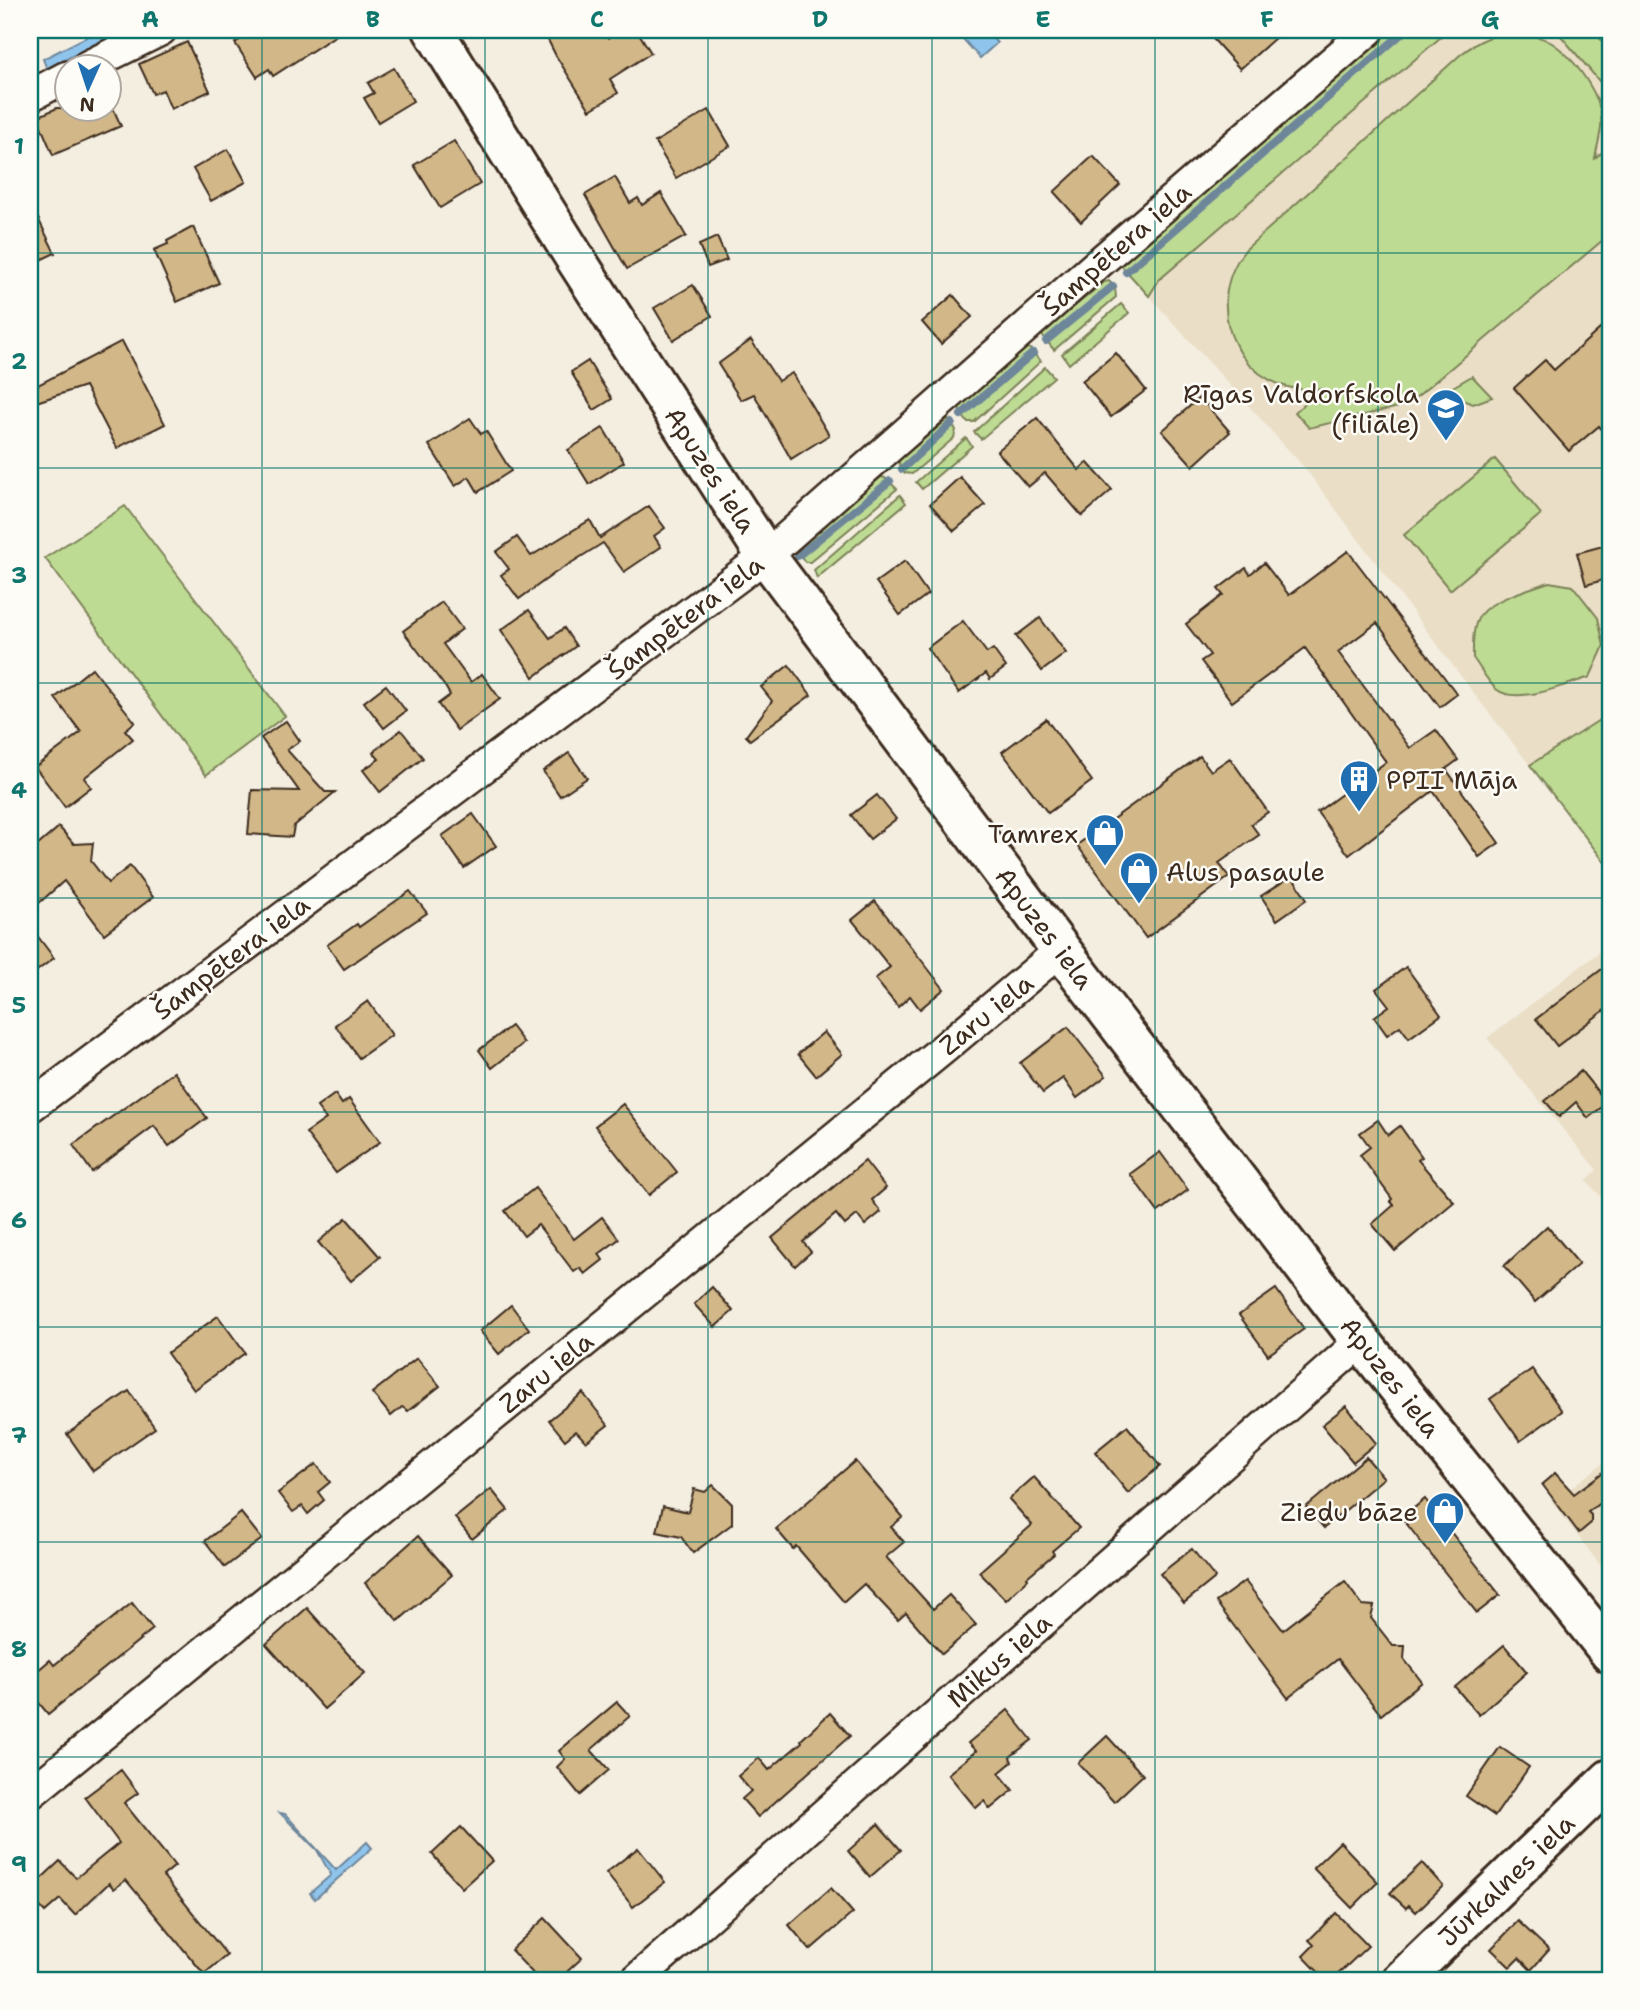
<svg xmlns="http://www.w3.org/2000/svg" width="1640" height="2010" font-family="'Shantell Sans',sans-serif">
	<rect width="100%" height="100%" fill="#f4eee1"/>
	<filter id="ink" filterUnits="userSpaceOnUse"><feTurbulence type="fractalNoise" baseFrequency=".0143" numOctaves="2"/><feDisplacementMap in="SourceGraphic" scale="14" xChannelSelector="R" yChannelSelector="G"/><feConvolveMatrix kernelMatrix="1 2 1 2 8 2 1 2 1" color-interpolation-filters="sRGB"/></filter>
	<g filter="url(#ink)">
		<g fill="#eadec6">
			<path d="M 1449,30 L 1556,30 L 1610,94 L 1610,868 L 1475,695 L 1304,467 L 1149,296 L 1159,280 Z"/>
			<path d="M 1610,944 L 1610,1206 L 1586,1181 L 1597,1170 L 1487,1038 Z"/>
			<path d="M 1610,1458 L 1610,1578 L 1552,1502 Z"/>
		</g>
		<g fill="#bedb93" stroke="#7c8258" stroke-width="2">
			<path d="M 1390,30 L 1449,30 L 1159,280 L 1149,296 L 1118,262 Z"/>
			<path d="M 1556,30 L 1592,30 L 1610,49 L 1610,94 Z"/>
			<path d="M 1515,32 C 1528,34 1540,36 1552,43 C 1572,56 1594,86 1600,109 C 1604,125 1598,142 1595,158 L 1610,146 L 1610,234 L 1407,405 L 1309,428 L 1295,412 L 1321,389 C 1243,399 1198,310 1245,250 L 1460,55 C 1478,41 1491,34 1515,32 Z"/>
			<path d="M 1109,281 L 1115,288 L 1116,297 L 1054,350 L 1041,334 L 1104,282 Z"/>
			<path d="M 1121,304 L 1129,313 L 1069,364 L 1062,354 Z"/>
			<path d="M 1026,345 L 1041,361 L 974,422 L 967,422 L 957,407 Z"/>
			<path d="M 1045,367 L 1054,377 L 981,439 L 974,432 Z"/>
			<path d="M 1472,376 L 1492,397 L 1473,404 L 1451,396 L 1451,388 Z"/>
			<path d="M 948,419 L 956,430 L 954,438 L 912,474 L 904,473 L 898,461 Z"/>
			<path d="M 966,438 L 972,446 L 922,489 L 916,482 Z"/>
			<path d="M 1495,459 L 1541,514 L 1450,590 L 1404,535 Z"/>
			<path d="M 881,477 L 885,478 L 897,489 L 810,562 L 805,562 L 798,552 L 805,541 Z"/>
			<path d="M 900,495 L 906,503 L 817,578 L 814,570 Z"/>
			<path d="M 125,506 L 285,716 L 206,775 L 45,558 Z"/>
			<path d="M 1549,582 L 1573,586 L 1598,618 L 1604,646 L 1590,677 C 1567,684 1517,706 1496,689 C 1487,681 1480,667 1473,658 C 1473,644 1472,627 1480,615 C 1490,600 1532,588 1549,582 Z"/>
			<path d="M 1610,713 L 1610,869 L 1530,765 Z"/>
		</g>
		<g fill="#8fc4ec" stroke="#6d869a" stroke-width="2">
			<path d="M 100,30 L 123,30 L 47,69 L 43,59 Z"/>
			<path d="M 955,30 L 985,30 L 997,43 L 980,58 Z"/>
			<path d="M 280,1813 L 285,1814 L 336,1870 L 367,1842 L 372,1848 L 315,1899 L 310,1893 L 331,1875 L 317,1850 Z"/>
		</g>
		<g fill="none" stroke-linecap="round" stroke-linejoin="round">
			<g stroke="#6d869a" stroke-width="8">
				<path d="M 1126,272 L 1406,30"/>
				<path d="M 1046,341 L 1113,286"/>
				<path d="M 961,415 L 1033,353"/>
				<path d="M 902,469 L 952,423"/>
				<path d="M 798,556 L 890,481"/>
			</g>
		</g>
		<g fill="#d2b788" stroke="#3b2a1e" stroke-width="2">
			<path d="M 255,30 L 344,30 L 273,76 L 269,69 L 257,77 L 235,43 Z"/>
			<path d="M 543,30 L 603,30 L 608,38 L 621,30 L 637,30 L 651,53 L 610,79 L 618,93 L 590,110 L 556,56 Z"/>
			<path d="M 1205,30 L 1284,30 L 1240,69 Z"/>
			<path d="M 187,42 L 210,91 L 171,109 L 163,90 L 153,94 L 139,64 Z"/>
			<path d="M 394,68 L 413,101 L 378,122 L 364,98 L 374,93 L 368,83 Z"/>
			<path d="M 57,108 L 113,108 L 121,126 L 53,155 L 37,117 Z"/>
			<path d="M 709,110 L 730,146 L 676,178 L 655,142 Z"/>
			<path d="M 454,141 L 480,184 L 440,208 L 414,165 Z"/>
			<path d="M 228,149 L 246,182 L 211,201 L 193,169 Z"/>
			<path d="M 1093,156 L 1120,185 L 1081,222 L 1054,192 Z"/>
			<path d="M 615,177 L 630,203 L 638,198 L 642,205 L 661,193 L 686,236 L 627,269 L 585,195 Z"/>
			<path d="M 30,202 L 55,253 L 30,265 Z"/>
			<path d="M 193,227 L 219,283 L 177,302 L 154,250 L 168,244 L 167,241 Z"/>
			<path d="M 717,237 L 727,260 L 708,267 L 699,245 Z"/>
			<path d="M 693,285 L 712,316 L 673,340 L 654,308 Z"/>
			<path d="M 953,295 L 972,317 L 941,344 L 922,322 Z"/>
			<path d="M 1610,320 L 1610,439 L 1599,426 L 1569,451 L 1514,388 L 1545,360 L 1554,370 Z"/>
			<path d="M 751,340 L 778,381 L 792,373 L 829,435 L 791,459 L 754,394 L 741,400 L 718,364 Z"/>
			<path d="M 122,341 L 165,424 L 117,448 L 85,386 L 30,404 L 30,389 Z"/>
			<path d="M 1116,353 L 1146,390 L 1111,417 L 1082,381 Z"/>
			<path d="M 588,361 L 612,399 L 594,410 L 571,372 Z"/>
			<path d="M 1200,397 L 1230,432 L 1193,466 L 1162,431 Z"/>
			<path d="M 470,418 L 481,434 L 486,431 L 511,471 L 478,492 L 469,477 L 455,486 L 429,445 Z"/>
			<path d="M 1037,418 L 1079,470 L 1087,462 L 1112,490 L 1082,516 L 1045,473 L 1028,487 L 997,451 Z"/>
			<path d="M 603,428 L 624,462 L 589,484 L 568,450 Z"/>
			<path d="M 960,477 L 985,505 L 954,531 L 930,504 Z"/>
			<path d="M 649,506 L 665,528 L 654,536 L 661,547 L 624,572 L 603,543 L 555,573 L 519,599 L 501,575 L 509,569 L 496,552 L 517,537 L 531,556 L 590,520 L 600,538 Z"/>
			<path d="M 1610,544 L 1610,578 L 1586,585 L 1577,553 Z"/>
			<path d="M 1348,551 L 1457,694 L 1440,707 L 1377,623 L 1338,652 L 1410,748 L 1436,730 L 1458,760 L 1446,769 L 1499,843 L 1479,857 L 1433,791 L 1349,855 L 1317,812 L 1386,762 L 1305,648 L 1232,702 L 1201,661 L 1210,655 L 1186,624 L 1223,595 L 1218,589 L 1246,568 L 1250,574 L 1264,563 L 1289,595 Z"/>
			<path d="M 905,561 L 928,594 L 900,615 L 876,582 Z"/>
			<path d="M 442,602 L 462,629 L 443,644 L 471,682 L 482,674 L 500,699 L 457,730 L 438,704 L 450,695 L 446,688 L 403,631 Z"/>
			<path d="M 529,610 L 550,638 L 564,628 L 576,646 L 534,677 L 501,630 Z"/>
			<path d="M 1040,618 L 1066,653 L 1042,671 L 1016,636 Z"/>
			<path d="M 963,621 L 987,653 L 993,649 L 1006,667 L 990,679 L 986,673 L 959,693 L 927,648 Z"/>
			<path d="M 789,665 L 811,695 L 750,740 L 746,736 L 772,701 L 761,687 Z"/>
			<path d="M 92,668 L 135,722 L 125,730 L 133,739 L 84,778 L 91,787 L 65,807 L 35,767 L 81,732 L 55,698 Z"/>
			<path d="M 386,685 L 406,711 L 384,728 L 364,702 Z"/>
			<path d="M 1046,719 L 1092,781 L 1048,813 L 1002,752 Z"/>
			<path d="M 286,721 L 300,741 L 287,750 L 325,792 L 335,792 L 294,826 L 292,837 L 248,834 L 252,790 L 299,791 L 261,738 Z"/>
			<path d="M 401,730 L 423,758 L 380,792 L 363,770 L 379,759 L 373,752 Z"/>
			<path d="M 569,753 L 587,778 L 560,796 L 543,771 Z"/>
			<path d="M 1200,756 L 1211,771 L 1230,758 L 1268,812 L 1251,824 L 1259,835 L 1219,863 L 1229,877 L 1146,938 L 1077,845 Z"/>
			<path d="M 877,795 L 896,819 L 870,839 L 851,815 Z"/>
			<path d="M 473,814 L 496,846 L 464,868 L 442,836 Z"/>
			<path d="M 59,827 L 74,844 L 93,843 L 91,861 L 108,883 L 130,866 L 153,897 L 104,934 L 64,881 L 30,911 L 30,852 Z"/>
			<path d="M 1292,876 L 1307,899 L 1277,920 L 1261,896 Z"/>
			<path d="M 410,891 L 427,913 L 344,969 L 327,945 L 357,924 L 359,927 Z"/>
			<path d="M 875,901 L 944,989 L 920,1009 L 910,996 L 898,1007 L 875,979 L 890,967 L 852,920 Z"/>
			<path d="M 30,926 L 54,958 L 30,976 Z"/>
			<path d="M 1610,963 L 1610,1006 L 1557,1046 L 1536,1019 Z"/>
			<path d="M 1406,967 L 1441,1015 L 1409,1038 L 1400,1026 L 1387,1035 L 1374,1017 L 1389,1006 L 1376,989 Z"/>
			<path d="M 368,1001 L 392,1035 L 359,1058 L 335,1025 Z"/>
			<path d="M 511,1026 L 524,1043 L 492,1068 L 479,1050 Z"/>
			<path d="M 1068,1027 L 1106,1076 L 1077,1098 L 1063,1078 L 1043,1093 L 1020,1063 Z"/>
			<path d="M 824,1032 L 842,1054 L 816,1076 L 798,1054 Z"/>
			<path d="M 1581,1071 L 1607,1103 L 1588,1118 L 1576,1102 L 1559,1117 L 1545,1101 Z"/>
			<path d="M 174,1072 L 207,1118 L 169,1146 L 154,1126 L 92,1172 L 73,1145 Z"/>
			<path d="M 335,1094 L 342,1104 L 349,1099 L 380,1142 L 336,1173 L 306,1133 L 326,1119 L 317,1107 Z"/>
			<path d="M 623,1104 L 677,1172 L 649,1195 L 595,1126 Z"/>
			<path d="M 1378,1120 L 1388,1135 L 1400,1126 L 1422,1157 L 1418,1160 L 1454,1202 L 1395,1251 L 1372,1224 L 1394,1205 L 1390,1201 L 1392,1199 L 1360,1155 L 1370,1147 L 1360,1133 Z"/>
			<path d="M 1160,1152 L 1188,1190 L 1158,1212 L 1130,1174 Z"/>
			<path d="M 865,1161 L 886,1188 L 872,1200 L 881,1212 L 865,1225 L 857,1215 L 845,1225 L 836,1214 L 803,1242 L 811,1252 L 795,1266 L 772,1238 Z"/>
			<path d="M 535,1188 L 574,1239 L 602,1217 L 619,1239 L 599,1254 L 603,1260 L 585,1274 L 580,1268 L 574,1272 L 538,1225 L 524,1236 L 505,1211 Z"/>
			<path d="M 346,1218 L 380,1257 L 351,1281 L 318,1242 Z"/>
			<path d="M 1547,1226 L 1579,1264 L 1535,1302 L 1504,1266 Z"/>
			<path d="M 712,1287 L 733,1311 L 715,1327 L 694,1304 Z"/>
			<path d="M 1276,1289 L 1304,1329 L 1268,1355 L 1239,1315 Z"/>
			<path d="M 511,1305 L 529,1329 L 499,1354 L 480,1331 Z"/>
			<path d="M 218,1316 L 245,1353 L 194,1390 L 167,1353 Z"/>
			<path d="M 417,1358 L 440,1386 L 408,1411 L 402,1407 L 391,1416 L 372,1393 Z"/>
			<path d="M 1532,1369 L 1562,1411 L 1520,1441 L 1490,1399 Z"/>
			<path d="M 129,1391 L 155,1428 L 93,1471 L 67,1434 Z"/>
			<path d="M 583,1393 L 608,1425 L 586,1442 L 576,1431 L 565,1440 L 549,1420 Z"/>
			<path d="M 1346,1406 L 1376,1443 L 1353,1462 L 1322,1425 Z"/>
			<path d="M 1127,1426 L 1160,1466 L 1128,1493 L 1095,1452 Z"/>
			<path d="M 1366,1457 L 1384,1478 L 1324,1528 L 1306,1507 Z"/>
			<path d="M 855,1461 L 903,1517 L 891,1527 L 904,1542 L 886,1557 L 933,1609 L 949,1595 L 976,1625 L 942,1654 L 906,1613 L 898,1620 L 864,1584 L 844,1602 L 796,1546 L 793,1549 L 776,1529 Z"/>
			<path d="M 316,1464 L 330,1482 L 318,1492 L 324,1500 L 308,1514 L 302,1506 L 293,1512 L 278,1493 Z"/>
			<path d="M 1610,1467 L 1610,1495 L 1588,1512 L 1591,1515 L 1591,1523 L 1579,1533 L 1542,1484 L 1555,1473 L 1574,1494 Z"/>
			<path d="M 1034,1477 L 1079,1528 L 1052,1551 L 1054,1554 L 1027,1577 L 1028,1579 L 1006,1600 L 979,1572 L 1032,1525 L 1009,1499 Z"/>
			<path d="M 713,1485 L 732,1504 L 732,1524 L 693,1553 L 681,1537 L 657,1532 L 663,1506 L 688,1512 L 694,1489 L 705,1492 Z"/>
			<path d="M 491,1489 L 508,1510 L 472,1539 L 455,1518 Z"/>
			<path d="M 1425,1499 L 1500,1595 L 1477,1613 L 1402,1518 Z"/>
			<path d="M 241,1513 L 262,1539 L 225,1567 L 205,1541 Z"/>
			<path d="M 418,1536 L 452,1575 L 398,1621 L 365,1583 Z"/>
			<path d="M 1192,1549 L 1215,1578 L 1184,1603 L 1160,1574 Z"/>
			<path d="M 1245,1581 L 1283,1630 L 1345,1582 L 1362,1605 L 1374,1606 L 1371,1618 L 1393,1646 L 1405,1646 L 1404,1659 L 1422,1682 L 1381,1715 L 1338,1659 L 1288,1698 L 1216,1602 Z"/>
			<path d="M 132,1603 L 153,1629 L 48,1714 L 30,1692 L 30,1677 L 50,1660 L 54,1665 Z"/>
			<path d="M 307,1608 L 365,1673 L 324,1709 L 266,1644 Z"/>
			<path d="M 1504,1645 L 1527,1672 L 1479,1715 L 1455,1687 Z"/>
			<path d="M 617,1702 L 630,1716 L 591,1750 L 609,1770 L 580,1795 L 557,1767 L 565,1759 L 559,1751 Z"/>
			<path d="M 1008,1710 L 1032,1740 L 1010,1757 L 1012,1762 L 999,1773 L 1013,1790 L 990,1809 L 984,1801 L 976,1808 L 948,1774 L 976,1751 L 968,1743 Z"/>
			<path d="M 830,1713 L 850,1736 L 758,1817 L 742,1799 L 751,1791 L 738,1776 L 759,1758 L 769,1770 L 802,1742 L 801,1740 Z"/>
			<path d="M 1107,1736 L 1143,1775 L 1114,1802 L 1078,1763 Z"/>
			<path d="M 1500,1747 L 1529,1767 L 1495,1816 L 1466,1796 Z"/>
			<path d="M 121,1770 L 138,1793 L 124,1803 L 175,1866 L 163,1876 L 227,1955 L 204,1974 L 126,1880 L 114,1889 L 109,1883 L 75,1915 L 60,1899 L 45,1912 L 30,1896 L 30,1889 L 60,1861 L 76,1878 L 119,1843 L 85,1797 Z"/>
			<path d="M 878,1824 L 901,1850 L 870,1877 L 848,1851 Z"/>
			<path d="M 461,1827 L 492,1861 L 462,1888 L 432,1854 Z"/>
			<path d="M 1340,1842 L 1378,1882 L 1352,1908 L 1313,1868 Z"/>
			<path d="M 638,1848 L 665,1882 L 633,1907 L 606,1873 Z"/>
			<path d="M 1422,1863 L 1443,1886 L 1416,1912 L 1409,1905 L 1406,1908 L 1390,1893 Z"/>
			<path d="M 831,1888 L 853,1913 L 810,1950 L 789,1925 Z"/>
			<path d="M 1336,1913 L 1368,1946 L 1332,1980 L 1326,1980 L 1303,1956 L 1314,1945 L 1309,1940 Z"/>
			<path d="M 545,1918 L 582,1958 L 558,1980 L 539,1980 L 511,1950 Z"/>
			<path d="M 1518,1921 L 1549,1950 L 1531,1970 L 1519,1958 L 1510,1967 L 1491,1949 Z"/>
		</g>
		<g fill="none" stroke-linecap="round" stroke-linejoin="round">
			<g stroke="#3b2a1e" stroke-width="35">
				<g id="minor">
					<path d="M 88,66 L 161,30"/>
					<path d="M 30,96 L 66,77"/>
					<path d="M 30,1107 L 766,556 L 1094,267 L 1369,30"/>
					<path d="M 30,1794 L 942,1050 L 1061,950"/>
					<path d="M 636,1980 L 1361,1341"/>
				</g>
			</g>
			<g stroke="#3b2a1e" stroke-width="44">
				<g id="tertiary">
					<path d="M 433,30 L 573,255 L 766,556 L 1061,950 L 1361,1341 L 1610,1653"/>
					<path d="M 1402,1980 L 1610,1779"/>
				</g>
			</g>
			<use href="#minor" stroke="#fdfcf7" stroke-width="30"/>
			<use href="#tertiary" stroke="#fdfcf7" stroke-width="38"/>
		</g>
	</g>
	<path fill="none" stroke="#0f766e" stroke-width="2" stroke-opacity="0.55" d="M 262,30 L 262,1980M 485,30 L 485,1980M 708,30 L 708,1980M 932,30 L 932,1980M 1155,30 L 1155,1980M 1378,30 L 1378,1980M 30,253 L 1610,253M 30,468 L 1610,468M 30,683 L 1610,683M 30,898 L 1610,898M 30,1112 L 1610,1112M 30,1327 L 1610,1327M 30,1542 L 1610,1542M 30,1757 L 1610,1757"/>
	<defs>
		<g id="school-pin" transform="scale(2.0125)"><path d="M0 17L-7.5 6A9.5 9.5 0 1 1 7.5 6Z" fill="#1f6fb2" stroke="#fdfcf7"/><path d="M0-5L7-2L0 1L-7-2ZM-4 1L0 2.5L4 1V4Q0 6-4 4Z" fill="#fff"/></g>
		<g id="building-pin" transform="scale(2.0125)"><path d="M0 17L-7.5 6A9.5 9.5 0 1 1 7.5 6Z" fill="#1f6fb2" stroke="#fdfcf7"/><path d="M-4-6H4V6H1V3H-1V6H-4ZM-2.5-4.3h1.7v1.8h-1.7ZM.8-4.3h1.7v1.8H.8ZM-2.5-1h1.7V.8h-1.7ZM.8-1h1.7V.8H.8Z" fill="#fff"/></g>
		<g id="shop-pin" transform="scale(2.0125)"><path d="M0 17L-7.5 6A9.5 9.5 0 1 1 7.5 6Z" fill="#1f6fb2" stroke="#fdfcf7"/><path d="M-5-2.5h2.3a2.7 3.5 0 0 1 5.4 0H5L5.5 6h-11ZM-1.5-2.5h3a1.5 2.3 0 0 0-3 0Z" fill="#fff"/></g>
	</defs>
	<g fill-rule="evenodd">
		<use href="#school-pin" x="1446" y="408"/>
		<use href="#building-pin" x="1359" y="779"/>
		<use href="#shop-pin" x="1105" y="833"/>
		<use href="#shop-pin" x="1139" y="871"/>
		<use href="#shop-pin" x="1445" y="1511"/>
	</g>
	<g text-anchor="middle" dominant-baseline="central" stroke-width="5" stroke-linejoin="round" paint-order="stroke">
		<g font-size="26" fill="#3b2a1e" stroke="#fdfcf7">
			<text transform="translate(1116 249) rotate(-41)">Šampētera iela</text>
			<text transform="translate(711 470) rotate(57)">Apuzes iela</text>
			<text transform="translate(685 617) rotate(-37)">Šampētera iela</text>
			<text transform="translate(1045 928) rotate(53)">Apuzes iela</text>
			<text transform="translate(231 957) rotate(-37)">Šampētera iela</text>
			<text transform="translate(986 1014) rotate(-39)">Zaru iela</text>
			<text transform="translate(546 1372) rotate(-39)">Zaru iela</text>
			<text transform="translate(1391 1377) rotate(52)">Apuzes iela</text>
			<text transform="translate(999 1660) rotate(-41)">Mikus iela</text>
			<text transform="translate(1506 1880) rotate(-44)">Jūrkalnes iela</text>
		</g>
		<g font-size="26" fill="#3b2a1e" stroke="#fdfcf7" text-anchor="end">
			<text x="1419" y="393">Rīgas Valdorfskola<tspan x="1419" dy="30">(filiāle)</tspan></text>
			<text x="1386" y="779" text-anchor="start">PPII Māja</text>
			<text x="1078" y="833">Tamrex</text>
			<text x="1166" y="871" text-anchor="start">Alus pasaule</text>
			<text x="1418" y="1511">Ziedu bāze</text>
		</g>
	</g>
	<rect width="1640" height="2010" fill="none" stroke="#fdfcf7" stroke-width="77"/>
	<g transform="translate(88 88) rotate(183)"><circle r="33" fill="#fdfcf7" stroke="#afa8a0" stroke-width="2"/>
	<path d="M0-5L12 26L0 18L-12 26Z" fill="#1f6fb2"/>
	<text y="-10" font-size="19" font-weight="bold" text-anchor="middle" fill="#3b2a1e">N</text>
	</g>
	<rect x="38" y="38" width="1564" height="1934" fill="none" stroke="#0f766e" stroke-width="2.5"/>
	<g font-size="23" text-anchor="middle" font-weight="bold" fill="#0f766e">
		<text x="150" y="27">A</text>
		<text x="373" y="27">B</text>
		<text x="597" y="27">C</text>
		<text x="820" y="27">D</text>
		<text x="1043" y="27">E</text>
		<text x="1267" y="27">F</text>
		<text x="1490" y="27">G</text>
		<text x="19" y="154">1</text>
		<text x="19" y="369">2</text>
		<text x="19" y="583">3</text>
		<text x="19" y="798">4</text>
		<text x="19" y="1013">5</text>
		<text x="19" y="1228">6</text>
		<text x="19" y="1443">7</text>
		<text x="19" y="1657">8</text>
		<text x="19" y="1872">9</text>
	</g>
</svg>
